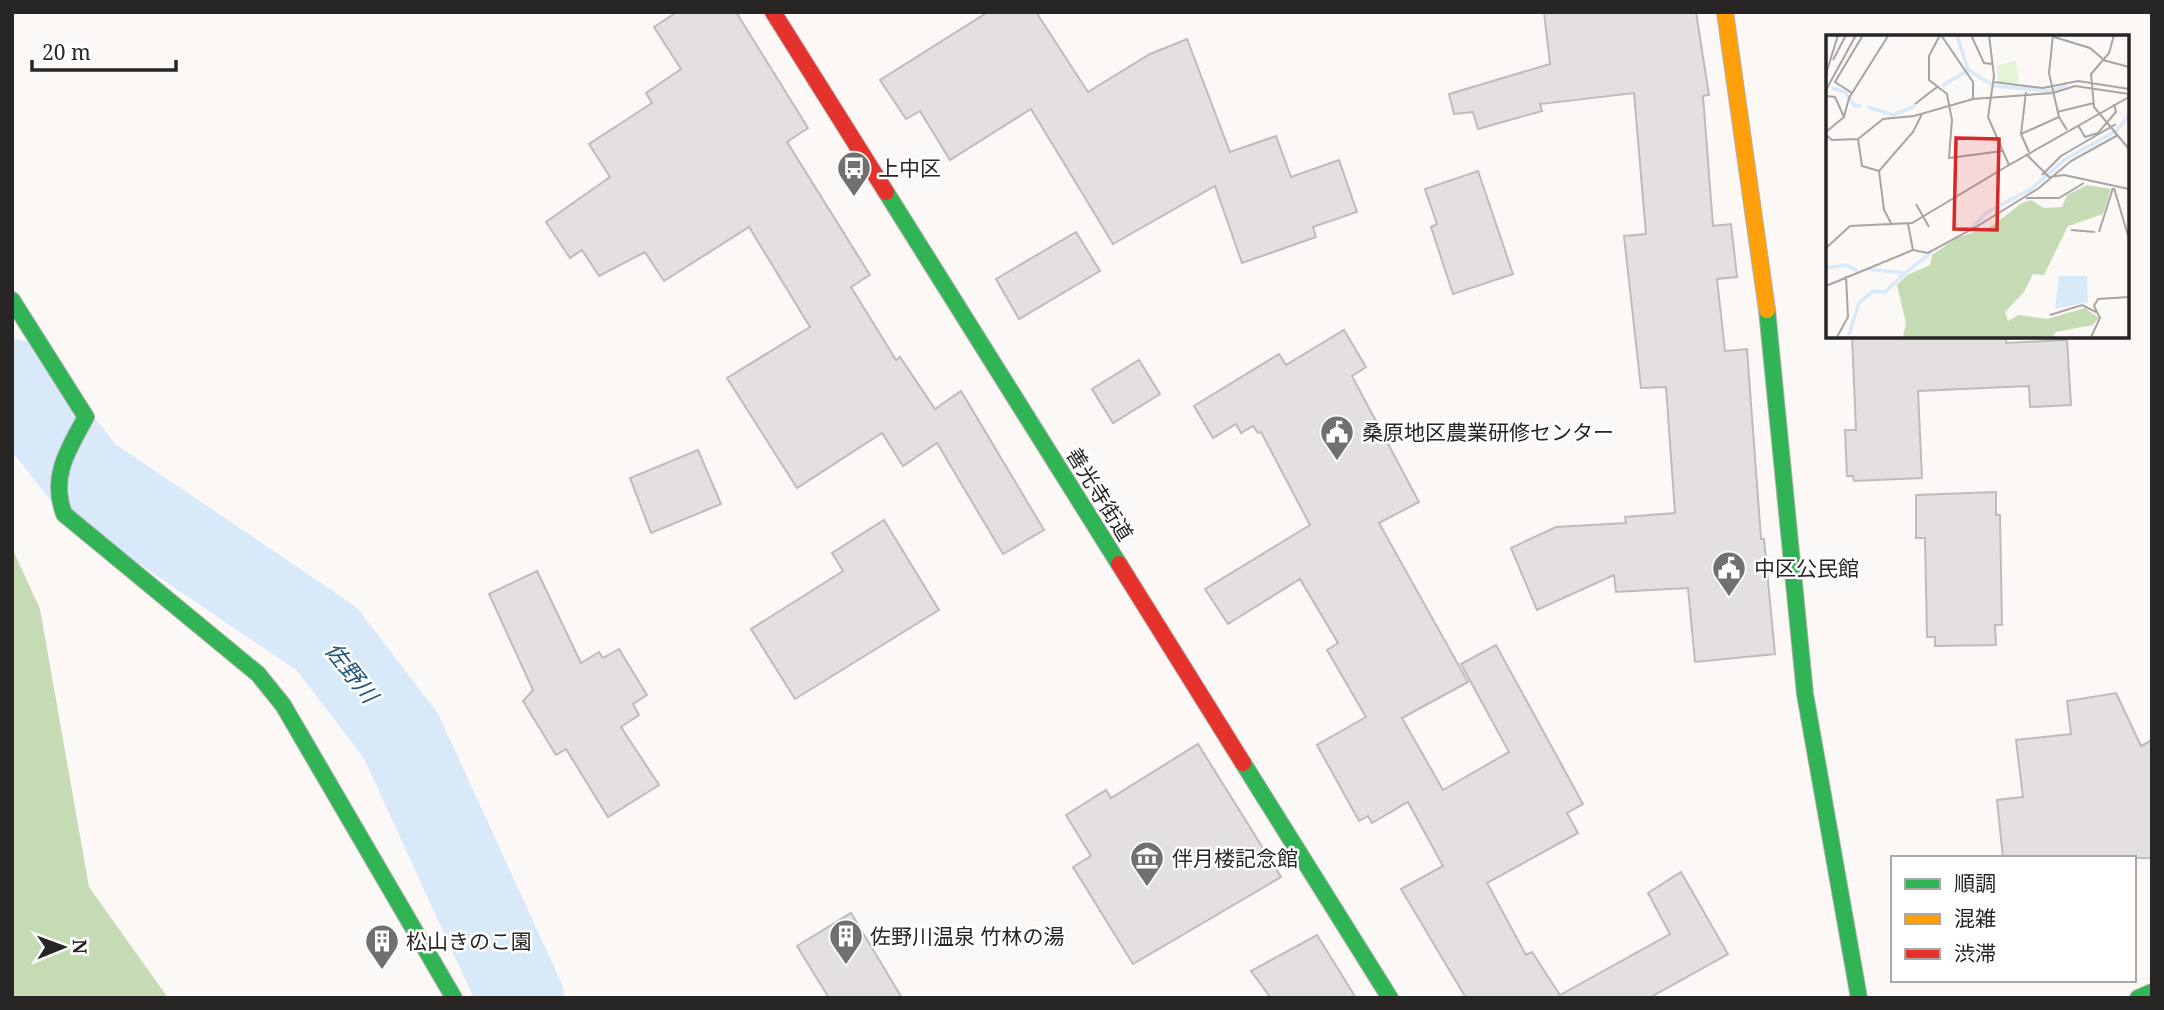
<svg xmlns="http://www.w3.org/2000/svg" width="2164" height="1010" font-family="'Noto Serif','Noto Sans JP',serif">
	<rect width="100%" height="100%" fill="#fcf8f6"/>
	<path fill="#c4dbb3" d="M 12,548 L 40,609 L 89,887 L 168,998 L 12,998 Z"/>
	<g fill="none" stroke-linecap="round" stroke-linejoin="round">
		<path stroke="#d8eaf9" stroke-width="86" d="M 12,382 L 86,476 L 327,639 L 401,736 L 521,998"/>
	</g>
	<g fill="#e4e0df" stroke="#bebbba" stroke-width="2">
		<path d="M 677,12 L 736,12 L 808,128 L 787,142 L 870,275 L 851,287 L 896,360 L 900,357 L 935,409 L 961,391 L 1044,530 L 1003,554 L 937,443 L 903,466 L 882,433 L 797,488 L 727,378 L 810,327 L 749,227 L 664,281 L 645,252 L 599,276 L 582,250 L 570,258 L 546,222 L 610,177 L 589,144 L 652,103 L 646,93 L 681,69 L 654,27 Z"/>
		<path d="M 988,12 L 1036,12 L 1088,92 L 1150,54 L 1187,39 L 1230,152 L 1276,136 L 1291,177 L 1339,160 L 1357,212 L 1313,227 L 1316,237 L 1242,263 L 1215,186 L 1113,244 L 1031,109 L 950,160 L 920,111 L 906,119 L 880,80 Z"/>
		<path d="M 1544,12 L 1696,12 L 1709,95 L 1703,96 L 1713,226 L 1731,224 L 1737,277 L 1717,279 L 1725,351 L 1747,349 L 1761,539 L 1764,539 L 1775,654 L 1695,662 L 1688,588 L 1616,592 L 1614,575 L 1537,610 L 1511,548 L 1556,527 L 1626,523 L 1625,517 L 1675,513 L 1666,387 L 1641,388 L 1624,236 L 1646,234 L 1634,93 L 1540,104 L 1542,111 L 1478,129 L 1473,112 L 1454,114 L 1449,94 L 1550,64 Z"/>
		<path d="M 1478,171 L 1513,274 L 1453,294 L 1431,227 L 1437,224 L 1425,189 Z"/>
		<path d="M 1076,232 L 1100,271 L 1019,319 L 996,279 Z"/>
		<path d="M 1344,330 L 1366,367 L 1352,376 L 1419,502 L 1379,523 L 1468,682 L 1402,718 L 1443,790 L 1509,752 L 1461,664 L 1496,645 L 1583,804 L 1567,813 L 1578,833 L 1487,883 L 1526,955 L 1532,952 L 1560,995 L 1670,934 L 1648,893 L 1681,872 L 1728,954 L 1649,998 L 1466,998 L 1401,889 L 1443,866 L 1408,802 L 1372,823 L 1368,816 L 1359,821 L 1317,745 L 1366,717 L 1327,650 L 1338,643 L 1300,579 L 1228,624 L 1205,589 L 1310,525 L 1261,432 L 1258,433 L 1253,426 L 1241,433 L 1236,424 L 1213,438 L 1194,406 L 1279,354 L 1286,365 Z"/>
		<path d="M 1852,336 L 2006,336 L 2006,343 L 2067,340 L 2071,405 L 2030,407 L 2029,386 L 1918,391 L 1922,478 L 1854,481 L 1853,476 L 1847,476 L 1845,430 L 1856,430 Z"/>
		<path d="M 1139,360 L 1160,394 L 1113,423 L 1092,389 Z"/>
		<path d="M 698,450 L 721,504 L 651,533 L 630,478 Z"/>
		<path d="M 1996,492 L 1996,515 L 2000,515 L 2002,625 L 1995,625 L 1996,645 L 1935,646 L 1935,637 L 1927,637 L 1925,538 L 1916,538 L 1916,495 Z"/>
		<path d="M 884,520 L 939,610 L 795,699 L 751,629 L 843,571 L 832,553 Z"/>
		<path d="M 537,571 L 581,663 L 599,652 L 603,658 L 619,649 L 647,695 L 633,704 L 639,715 L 621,727 L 659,785 L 608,817 L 566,749 L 556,755 L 523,701 L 533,690 L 489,594 Z"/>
		<path d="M 2116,693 L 2141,746 L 2152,740 L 2152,858 L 2003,858 L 1997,800 L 2023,797 L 2016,740 L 2071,734 L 2067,701 Z"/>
		<path d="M 1198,744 L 1281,877 L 1133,964 L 1073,867 L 1091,856 L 1066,815 L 1106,790 L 1111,798 Z"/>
		<path d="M 851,913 L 902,998 L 829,998 L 797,946 Z"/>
		<path d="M 1317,935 L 1356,998 L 1271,998 L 1251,971 Z"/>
	</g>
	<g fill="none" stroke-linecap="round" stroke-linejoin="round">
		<g stroke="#b4b1b0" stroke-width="18">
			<g id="fast">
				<path d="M 886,192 L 1119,564"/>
				<path d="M 12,300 L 86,417 C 68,450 50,476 64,514 L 258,674 L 283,705 L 454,998"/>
				<path d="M 1767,310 L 1805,694 L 1859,998"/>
				<path d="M 1243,763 L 1390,998"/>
				<path d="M 2138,998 L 2152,992"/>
			</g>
		</g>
		<g stroke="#b4b1b0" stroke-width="18">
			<path id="slow" d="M 1725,12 L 1767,310"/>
		</g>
		<g stroke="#b4b1b0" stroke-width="18">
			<g id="jam">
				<path d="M 773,12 L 886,192"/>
				<path d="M 1119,564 L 1243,763"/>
			</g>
		</g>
		<use href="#fast" stroke="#30b455" stroke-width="16"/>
		<use href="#slow" stroke="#ff9f0a" stroke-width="16"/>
		<use href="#jam" stroke="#e5322d" stroke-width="16"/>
	</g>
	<defs>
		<g id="bus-pin" transform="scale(1.75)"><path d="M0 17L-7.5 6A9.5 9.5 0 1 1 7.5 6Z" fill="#72706e" stroke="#fff"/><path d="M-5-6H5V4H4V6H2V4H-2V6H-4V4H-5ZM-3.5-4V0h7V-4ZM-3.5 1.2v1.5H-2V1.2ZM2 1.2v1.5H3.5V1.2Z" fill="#fff"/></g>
		<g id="civic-pin" transform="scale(1.75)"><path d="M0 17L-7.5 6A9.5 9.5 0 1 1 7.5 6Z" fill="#72706e" stroke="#fff"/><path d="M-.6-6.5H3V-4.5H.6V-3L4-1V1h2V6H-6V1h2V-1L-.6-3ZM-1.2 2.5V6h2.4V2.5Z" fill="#fff"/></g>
		<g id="museum-pin" transform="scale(1.75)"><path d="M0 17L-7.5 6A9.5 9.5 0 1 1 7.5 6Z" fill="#72706e" stroke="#fff"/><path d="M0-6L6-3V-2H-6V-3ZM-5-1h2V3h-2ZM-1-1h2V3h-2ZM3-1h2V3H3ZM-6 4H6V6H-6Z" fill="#fff"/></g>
		<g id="building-pin" transform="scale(1.75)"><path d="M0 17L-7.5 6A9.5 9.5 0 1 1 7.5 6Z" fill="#72706e" stroke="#fff"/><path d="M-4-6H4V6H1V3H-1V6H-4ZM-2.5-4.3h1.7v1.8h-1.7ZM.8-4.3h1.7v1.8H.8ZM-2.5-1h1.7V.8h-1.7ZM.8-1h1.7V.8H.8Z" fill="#fff"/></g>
	</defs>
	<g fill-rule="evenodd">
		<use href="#bus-pin" x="854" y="168"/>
		<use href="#civic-pin" x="1337" y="432"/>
		<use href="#civic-pin" x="1729" y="568"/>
		<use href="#museum-pin" x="1147" y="858"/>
		<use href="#building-pin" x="846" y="936"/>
		<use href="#building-pin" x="382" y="941"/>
	</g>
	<g text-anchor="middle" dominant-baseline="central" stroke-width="5" stroke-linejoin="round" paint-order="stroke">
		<g font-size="21" fill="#282624" stroke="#fff" text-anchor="start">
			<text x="878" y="168">上中区</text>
			<text x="1362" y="432">桑原地区農業研修センター</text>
			<text x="1754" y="568">中区公民館</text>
			<text x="1172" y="858">伴月楼記念館</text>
			<text x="870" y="936">佐野川温泉 竹林の湯</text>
			<text x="406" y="941">松山きのこ園</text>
		</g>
		<g font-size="21" fill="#282624" stroke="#fff">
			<text transform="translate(1100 494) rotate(58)">善光寺街道</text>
		</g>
		<g font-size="23" font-style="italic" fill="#23587c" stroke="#fff">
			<text transform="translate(352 672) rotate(52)">佐野川</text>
		</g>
	</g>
	<g transform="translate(1826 35)">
		<rect width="303" height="303" fill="#fcf8f6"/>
		<path d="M 190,26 L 193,48 L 172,47 L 171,30 Z" fill="#e3f4d7"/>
		<path d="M 261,150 L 285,154 L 277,179 L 242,191 L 218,240 L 207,239 L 198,257 L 179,277 L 182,286 L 193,280 L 221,284 L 259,273 L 273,283 L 267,290 L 230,297 L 226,302 L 77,302 L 80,288 L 71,250 L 81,240 L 104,230 L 106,220 L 131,203 L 166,191 L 196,168 L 205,165 L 218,173 L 236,172 L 241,160 Z" fill="#c4dbb3"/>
		<path d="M 233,241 L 261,241 L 262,267 L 229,274 Z" fill="#d8eaf9"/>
		<path fill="none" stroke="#d8eaf9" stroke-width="3.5" d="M 131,0 L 142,35 L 168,51 L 224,56 L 242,50M 116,51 L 142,35M 6,53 L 19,57 L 29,71 L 35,71M 42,72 L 67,80 L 89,71M 146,193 L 160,178 L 205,154 L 238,125 L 290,96 L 303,81M 0,233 L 20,230 L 32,236M 40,234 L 79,238 L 106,217M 23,300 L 33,268 L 47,256 L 59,257 L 79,238"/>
		<path fill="none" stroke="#a7a4a2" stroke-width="2" d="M 114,0 L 103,21 L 103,45 L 121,59 L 126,85 L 123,123 L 176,116M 115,0 L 147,47 L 147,64M 145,0 L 158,28 L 167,29M 163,0 L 168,41 L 162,82 L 183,130 L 303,62M 227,0 L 223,38 L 233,82 L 241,95M 288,0 L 283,18 L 265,39 L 268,72 L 303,114M 228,2 L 264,13 L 278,25M 7,25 L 20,0M 277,25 L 303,32M 0,39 L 12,0M 168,47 L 217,53 L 252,46 L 303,54M 0,55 L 30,0M 26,58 L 9,47 L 37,0M 0,61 L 9,62 L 18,82M 89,69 L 111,52M 231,77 L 268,68M 252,90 L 259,102 L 272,98 L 290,77 L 288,69M 0,97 L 18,82 L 23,63 L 62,1M 195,99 L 200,57M 0,100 L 6,105 L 32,104 L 57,84 L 88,81 L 147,64 L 227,58 L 249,51 L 303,59M 32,104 L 36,131 L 53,136M 203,117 L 195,99 L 233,82M 200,119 L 223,142 L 238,140 L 303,154M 216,140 L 235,121 L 290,89M 288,153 L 303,204M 200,163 L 233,163 L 258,148M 90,169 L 103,192M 66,190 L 58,175 L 53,136 L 87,97 L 96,79M 245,195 L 269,197M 273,197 L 287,153M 0,213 L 24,191 L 86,188 L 183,130M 87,215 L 102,218 L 150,192 L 213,153 L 245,126 L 292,100M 0,251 L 87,215 L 82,189M 224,280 L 256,270 L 270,277M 11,302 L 22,282 L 20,241M 265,302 L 274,283 L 268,271 L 272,264 L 303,262"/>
		<path fill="#d62828" fill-opacity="0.15" stroke="#d62828" stroke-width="3.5" d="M 130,103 L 173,104 L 171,195 L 128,194 Z"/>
		<rect width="303" height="303" fill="none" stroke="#282624" stroke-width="3.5"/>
	</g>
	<rect width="2164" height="1010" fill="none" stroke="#282624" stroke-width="28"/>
	<rect x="1891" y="856" width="245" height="126" fill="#ffffff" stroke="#a9a8a7" stroke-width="2"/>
	<rect x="1905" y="879" width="35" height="10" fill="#30b455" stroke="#a9a8a7" stroke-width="2"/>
	<text x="1954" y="891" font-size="21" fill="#282624">順調</text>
	<rect x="1905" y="914" width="35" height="10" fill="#ff9f0a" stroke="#a9a8a7" stroke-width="2"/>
	<text x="1954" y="926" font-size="21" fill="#282624">混雑</text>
	<rect x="1905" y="949" width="35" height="10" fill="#e5322d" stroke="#a9a8a7" stroke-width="2"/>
	<text x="1954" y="961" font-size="21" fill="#282624">渋滞</text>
	<g transform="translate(63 947) rotate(89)" stroke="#ffffff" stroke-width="5" paint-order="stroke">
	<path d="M0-5L12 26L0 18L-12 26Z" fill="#282624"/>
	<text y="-10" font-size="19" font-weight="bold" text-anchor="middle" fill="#282624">N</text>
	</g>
	<path d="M32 60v10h144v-10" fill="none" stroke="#282624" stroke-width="3.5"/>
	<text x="42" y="60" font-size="21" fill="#282624" stroke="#ffffff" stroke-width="5" paint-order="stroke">20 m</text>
</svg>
